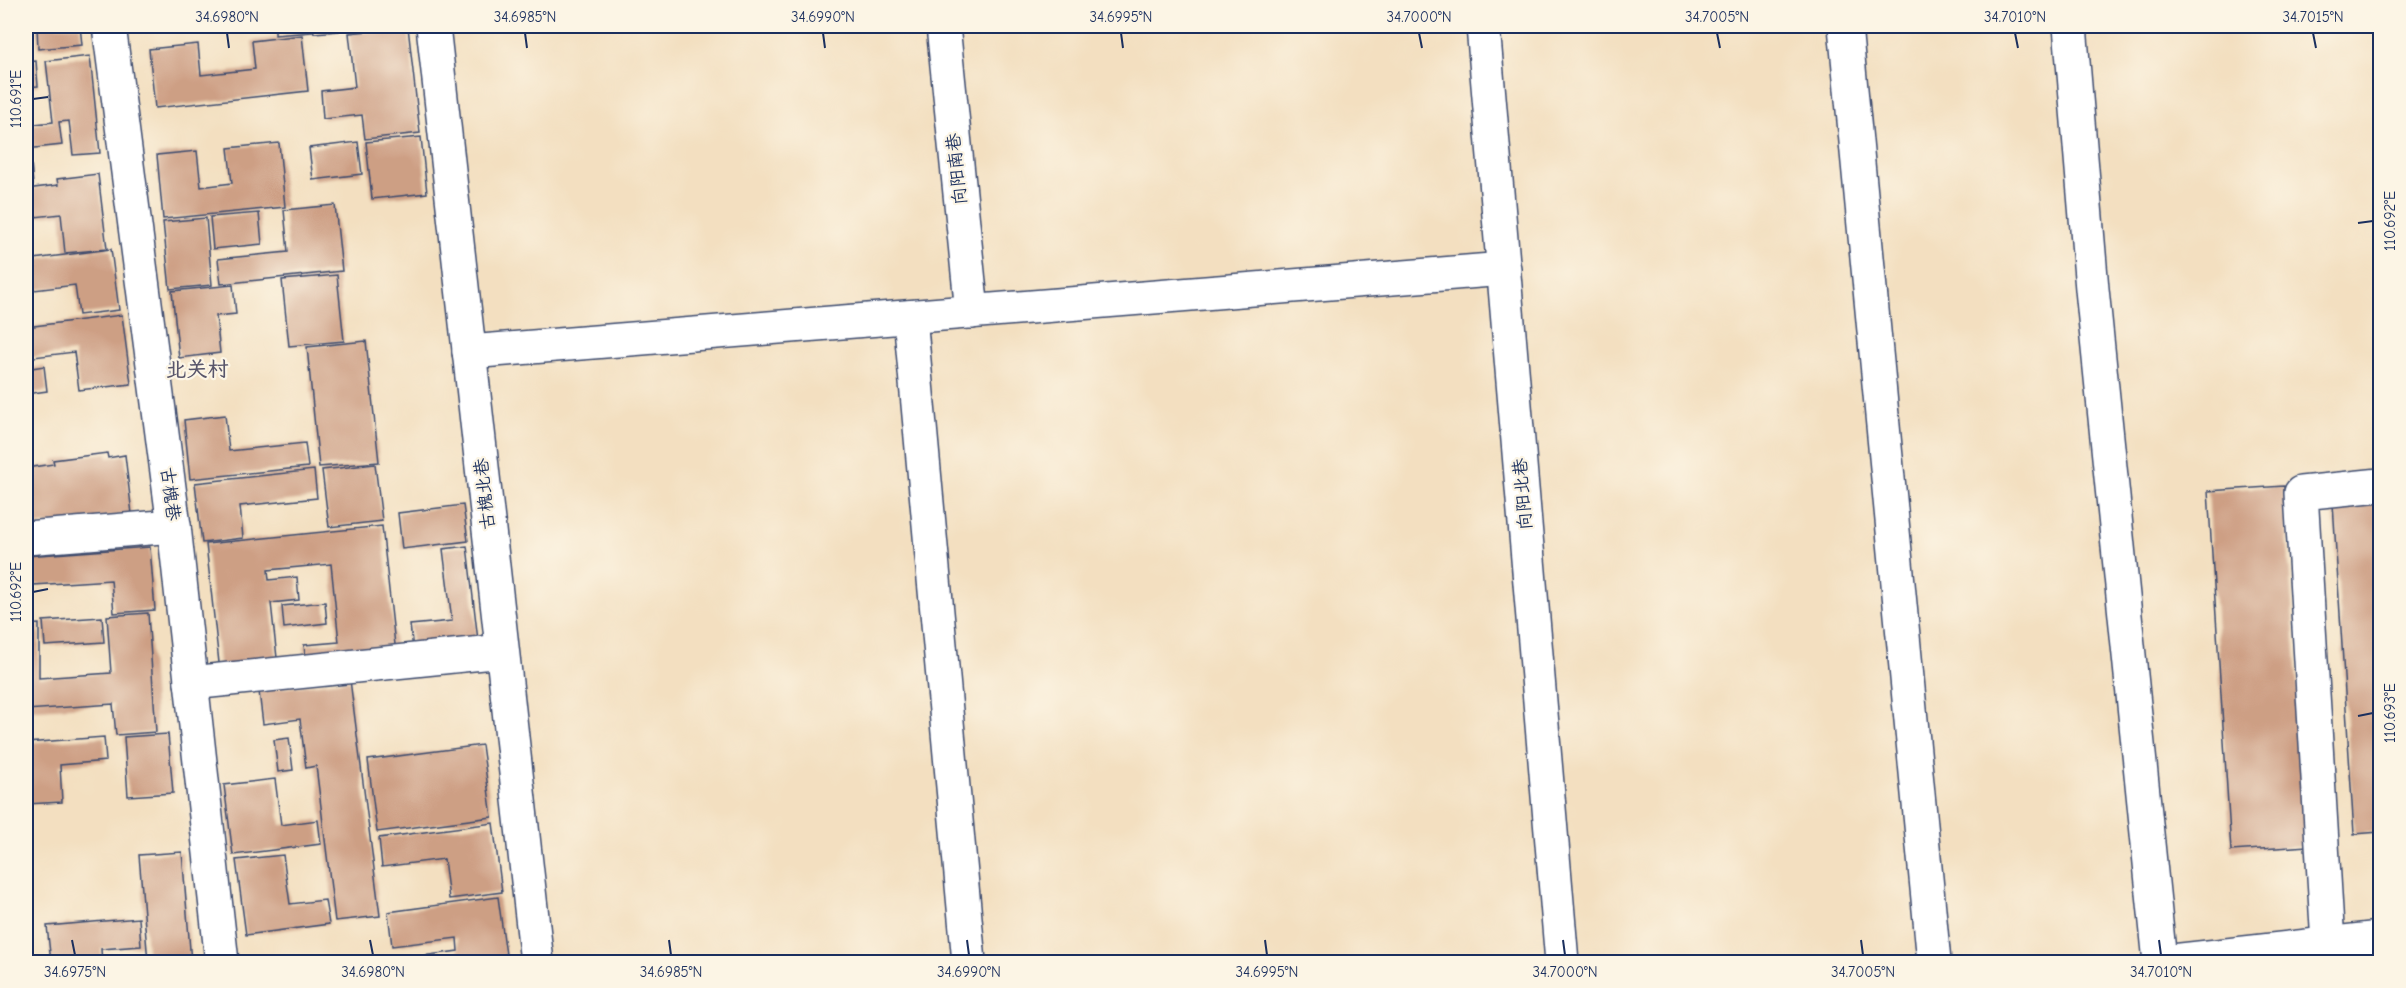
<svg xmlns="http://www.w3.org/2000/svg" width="2406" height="988" font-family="'Comic Neue','LXGW WenKai TC',sans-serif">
	<rect width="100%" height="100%" fill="#fcf5e5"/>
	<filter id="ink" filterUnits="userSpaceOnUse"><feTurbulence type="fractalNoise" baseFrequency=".0167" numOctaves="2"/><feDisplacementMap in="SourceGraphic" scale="12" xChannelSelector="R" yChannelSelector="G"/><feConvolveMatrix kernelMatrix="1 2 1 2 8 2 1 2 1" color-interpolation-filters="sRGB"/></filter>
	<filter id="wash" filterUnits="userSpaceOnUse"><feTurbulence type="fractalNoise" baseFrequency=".008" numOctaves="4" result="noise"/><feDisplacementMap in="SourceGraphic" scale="24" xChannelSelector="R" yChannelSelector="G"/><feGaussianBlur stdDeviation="1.35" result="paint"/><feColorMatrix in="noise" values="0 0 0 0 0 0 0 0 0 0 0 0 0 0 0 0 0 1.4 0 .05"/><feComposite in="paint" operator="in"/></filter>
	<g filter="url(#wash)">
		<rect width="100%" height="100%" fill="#f3dfc0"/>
		<g id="blocks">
			<g fill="#cd9f84">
				<path d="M 37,26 L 80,26 L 82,45 L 38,49 Z"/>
				<path d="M 275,26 L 311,26 L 312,32 L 275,35 Z"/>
				<path d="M 313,26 L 339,26 L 339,31 L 314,33 Z"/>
				<path d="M 408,27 L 420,133 L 365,139 L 362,115 L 323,119 L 321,91 L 355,87 L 349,33 Z"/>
				<path d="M 302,35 L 308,91 L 155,108 L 149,49 L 198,44 L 201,75 L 255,69 L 252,41 Z"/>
				<path d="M 90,56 L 100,153 L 73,155 L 69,121 L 59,122 L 62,145 L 26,149 L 26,125 L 53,122 L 46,61 Z"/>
				<path d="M 36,61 L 38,86 L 26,87 L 26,62 Z"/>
				<path d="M 421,137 L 427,193 L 372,199 L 366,142 Z"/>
				<path d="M 358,142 L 362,174 L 313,180 L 309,148 Z"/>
				<path d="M 279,143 L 285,207 L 163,219 L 157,155 L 197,151 L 201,187 L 232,183 L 228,148 Z"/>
				<path d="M 26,162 L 31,162 L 33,185 L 26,186 Z"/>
				<path d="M 98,174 L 107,249 L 65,253 L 61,214 L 26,218 L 26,189 L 58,185 L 57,179 Z"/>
				<path d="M 335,205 L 342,271 L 221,284 L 218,259 L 288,252 L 284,210 Z"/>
				<path d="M 259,213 L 262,244 L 213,249 L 210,217 Z"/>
				<path d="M 206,218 L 212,285 L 170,289 L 163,222 Z"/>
				<path d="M 111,249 L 119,310 L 79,315 L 75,285 L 26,291 L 26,260 Z"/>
				<path d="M 337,275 L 344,341 L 289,346 L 282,280 Z"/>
				<path d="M 233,285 L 236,314 L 216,316 L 220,353 L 179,358 L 172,291 Z"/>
				<path d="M 122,315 L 131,384 L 79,390 L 74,352 L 26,358 L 26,327 Z"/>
				<path d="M 366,341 L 379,462 L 319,467 L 307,347 Z"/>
				<path d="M 44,366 L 47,391 L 26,394 L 26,369 Z"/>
				<path d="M 225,415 L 229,451 L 305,443 L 308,467 L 190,479 L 184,420 Z"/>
				<path d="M 107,453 L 108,458 L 125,455 L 132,514 L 26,527 L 26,468 L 54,464 L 53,460 Z"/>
				<path d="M 375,464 L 382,521 L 329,527 L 322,470 Z"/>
				<path d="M 314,470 L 317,498 L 240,506 L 243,538 L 202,543 L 195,483 Z"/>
				<path d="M 2284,486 L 2308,846 L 2231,851 L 2208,491 Z"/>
				<path d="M 2380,501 L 2380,832 L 2354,834 L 2333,504 Z"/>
				<path d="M 463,505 L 468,541 L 402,549 L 398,513 Z"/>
				<path d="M 382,526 L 396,654 L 306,664 L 304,645 L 339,642 L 331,564 L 268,570 L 269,580 L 297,577 L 299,600 L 271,603 L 278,667 L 220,672 L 206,544 Z"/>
				<path d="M 467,546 L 479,649 L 414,657 L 410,625 L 452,621 L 443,549 Z"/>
				<path d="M 150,547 L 155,610 L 114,613 L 111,580 L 33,585 L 35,619 L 26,619 L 26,556 Z"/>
				<path d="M 325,602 L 327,623 L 284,628 L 282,606 Z"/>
				<path d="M 148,613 L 156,732 L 116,735 L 113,704 L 26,710 L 26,625 L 39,624 L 39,678 L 111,673 L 107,616 Z"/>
				<path d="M 102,617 L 104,642 L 45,646 L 43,621 Z"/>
				<path d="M 350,680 L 380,916 L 335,921 L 316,766 L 306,768 L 300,719 L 263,724 L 259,691 Z"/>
				<path d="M 168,734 L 173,793 L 128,796 L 124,737 Z"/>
				<path d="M 104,737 L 106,761 L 60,765 L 62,802 L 26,804 L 26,743 Z"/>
				<path d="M 289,738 L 293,770 L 278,772 L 274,740 Z"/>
				<path d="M 482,745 L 492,817 L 377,832 L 368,760 Z"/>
				<path d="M 275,779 L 281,825 L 318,820 L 321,844 L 233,855 L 224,785 Z"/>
				<path d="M 493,823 L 502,892 L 449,899 L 444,859 L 382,867 L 379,838 Z"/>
				<path d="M 182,852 L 191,962 L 148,962 L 139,855 Z"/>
				<path d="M 283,855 L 290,904 L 325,900 L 329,924 L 246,935 L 236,860 Z"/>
				<path d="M 498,897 L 507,962 L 379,962 L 458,951 L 457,938 L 392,946 L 388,912 Z"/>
				<path d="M 139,918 L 141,946 L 101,949 L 102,962 L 51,962 L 47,926 Z"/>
			</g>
		</g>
	</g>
	<g filter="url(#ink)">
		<use href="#blocks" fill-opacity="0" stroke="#3b496d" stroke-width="1.5"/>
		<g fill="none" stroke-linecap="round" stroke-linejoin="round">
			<g stroke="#3b496d" stroke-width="36">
				<g id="minor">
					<path d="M 109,26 L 174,526 L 222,962"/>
					<path d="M 433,26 L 537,962"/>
					<path d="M 943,26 L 972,312"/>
					<path d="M 1483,26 L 1562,962"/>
					<path d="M 1845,26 L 1934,962"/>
					<path d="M 2070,26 L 2092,289 L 2160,962"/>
					<path d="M 910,317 L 969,962"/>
					<path d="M 469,352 L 1504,269"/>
					<path d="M 26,538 L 174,526"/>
					<path d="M 191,683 L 502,651"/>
					<path d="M 2328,944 L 2301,493 L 2380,485"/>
					<path d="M 2163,962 L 2380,938"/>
				</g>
			</g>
			<use href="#minor" stroke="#fff" stroke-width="33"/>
		</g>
	</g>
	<path fill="none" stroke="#1b2f5e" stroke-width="2" d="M 227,33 L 229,48M 525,33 L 527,48M 823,33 L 825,48M 1121,33 L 1123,48M 1419,33 L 1422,48M 1717,33 L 1720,48M 2015,33 L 2018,48M 2313,33 L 2316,48M 33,99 L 48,97M 2358,223 L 2373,221M 33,592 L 48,589M 2358,716 L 2373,713M 72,940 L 75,955M 370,940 L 373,955M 669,940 L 671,955M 967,940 L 969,955M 1265,940 L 1267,955M 1563,940 L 1565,955M 1861,940 L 1863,955M 2159,940 L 2161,955"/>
	<g text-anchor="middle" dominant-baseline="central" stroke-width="4.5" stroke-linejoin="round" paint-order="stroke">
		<g font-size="18" fill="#1b2f5e" stroke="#fcf5e5">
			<text transform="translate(957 169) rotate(-96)">向阳南巷</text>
			<text transform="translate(170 494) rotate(83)">古槐巷</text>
			<text transform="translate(485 494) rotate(-96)">古槐北巷</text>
			<text transform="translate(1523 494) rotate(-95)">向阳北巷</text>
		</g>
		<g font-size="21" font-weight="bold" fill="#59566b" stroke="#fcf5e5">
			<text x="197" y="369">北关村</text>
		</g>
	</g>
	<rect width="2406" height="988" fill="none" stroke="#fcf5e5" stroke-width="66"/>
	<rect x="33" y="33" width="2340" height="922" fill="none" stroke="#1b2f5e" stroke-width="2"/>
	<g font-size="15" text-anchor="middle" fill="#1b2f5e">
		<text x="227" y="22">34.6980°N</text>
		<text x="525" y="22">34.6985°N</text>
		<text x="823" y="22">34.6990°N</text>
		<text x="1121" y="22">34.6995°N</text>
		<text x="1419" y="22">34.7000°N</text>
		<text x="1717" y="22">34.7005°N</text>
		<text x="2015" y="22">34.7010°N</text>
		<text x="2313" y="22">34.7015°N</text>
		<text transform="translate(16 99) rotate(-90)" y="5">110.691°E</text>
		<text transform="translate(2390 221) rotate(-90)" y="5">110.692°E</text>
		<text transform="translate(16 592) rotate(-90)" y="5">110.692°E</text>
		<text transform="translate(2390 713) rotate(-90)" y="5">110.693°E</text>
		<text x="75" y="977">34.6975°N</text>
		<text x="373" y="977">34.6980°N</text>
		<text x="671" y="977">34.6985°N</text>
		<text x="969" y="977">34.6990°N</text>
		<text x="1267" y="977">34.6995°N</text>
		<text x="1565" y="977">34.7000°N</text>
		<text x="1863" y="977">34.7005°N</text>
		<text x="2161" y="977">34.7010°N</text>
	</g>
</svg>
